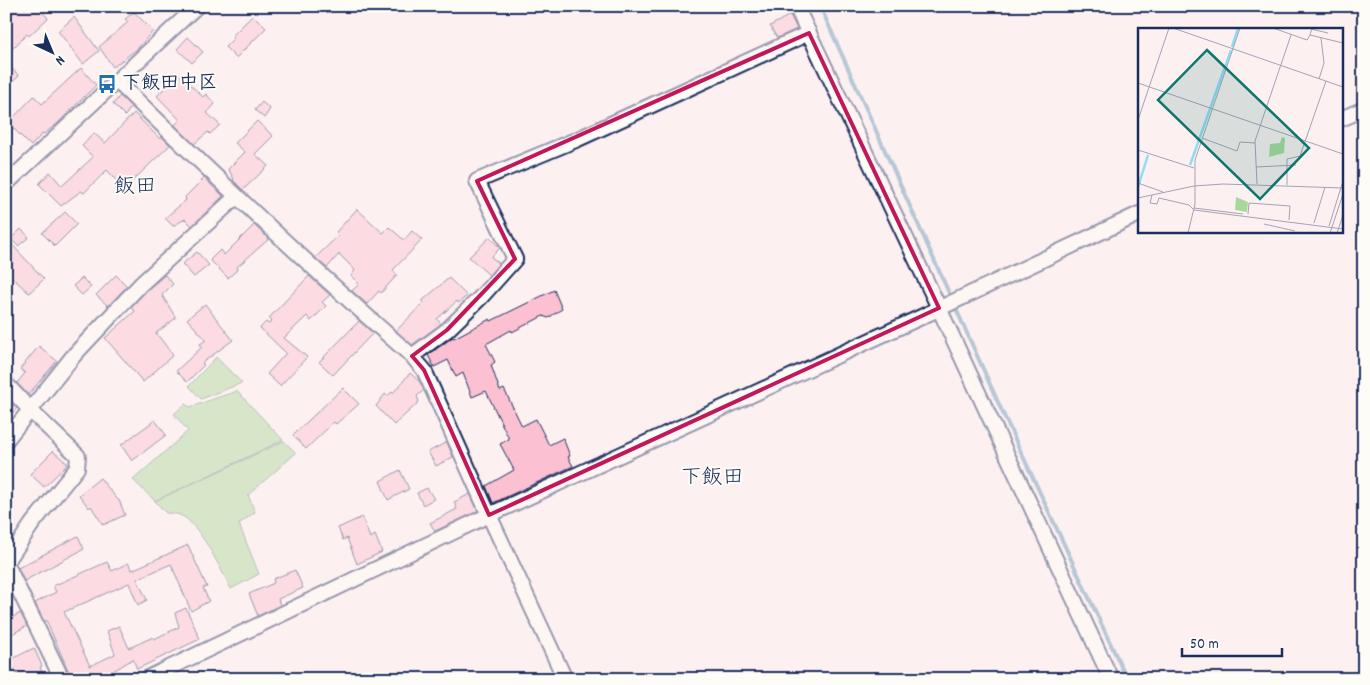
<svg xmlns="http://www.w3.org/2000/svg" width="1370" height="685" font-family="Dekko,'Klee One',sans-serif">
	<rect width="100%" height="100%" fill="#fdf0f0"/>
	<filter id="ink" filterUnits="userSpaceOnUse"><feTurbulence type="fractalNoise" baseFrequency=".02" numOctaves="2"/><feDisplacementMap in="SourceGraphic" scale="10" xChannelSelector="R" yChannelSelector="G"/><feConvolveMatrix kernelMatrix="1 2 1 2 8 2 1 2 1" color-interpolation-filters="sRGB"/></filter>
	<g filter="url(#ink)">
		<g fill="#a8d99a" stroke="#62847c">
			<path d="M 216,357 L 242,383 L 201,399 L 189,386 Z"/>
			<path d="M 237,391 L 283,440 L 155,501 L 133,480 L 188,431 L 174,414 L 185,404 L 190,407 Z"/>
			<path d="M 284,441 L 296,453 L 248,495 L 255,512 L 239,524 L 259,574 L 231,589 C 220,568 203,531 184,517 C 179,514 172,513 166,513 L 155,501 Z"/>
		</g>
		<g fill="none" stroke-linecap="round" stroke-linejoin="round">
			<path stroke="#6296b8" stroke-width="4" d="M 820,6 L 1006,420 L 1127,679"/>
		</g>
		<g fill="#fbc1d2" stroke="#1b2f5e">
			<path d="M 6,6 L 23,6 L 26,9 L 31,6 L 37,6 L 48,18 L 29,36 L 27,34 L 6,55 Z"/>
			<path d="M 134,12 L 153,31 L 137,49 L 113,67 L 99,47 L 128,22 L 125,19 Z"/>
			<path d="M 253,15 L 266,28 L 236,58 L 225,47 L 234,38 L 232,36 Z"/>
			<path d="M 790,15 L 797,29 L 777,38 L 770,26 Z"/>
			<path d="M 74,17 L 99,51 L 83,64 L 58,31 Z"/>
			<path d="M 188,37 L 203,52 L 192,63 L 177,49 Z"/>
			<path d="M 6,62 L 19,76 L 6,88 Z"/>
			<path d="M 81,68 L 96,85 L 58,123 L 44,134 L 43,133 L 31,146 L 8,123 L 34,96 L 42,104 Z"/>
			<path d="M 178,73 L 203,97 L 206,94 L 215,104 L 207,113 L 220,125 L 210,134 L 208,132 L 194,144 L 175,125 L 180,120 L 157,96 Z"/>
			<path d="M 120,96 L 131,107 L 125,116 L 113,104 Z"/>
			<path d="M 262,102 L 270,109 L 264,118 L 255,110 Z"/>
			<path d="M 134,113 L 160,139 L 162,137 L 170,145 L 124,189 L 107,170 L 84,193 L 81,191 L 61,206 L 39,184 L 50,172 L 62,186 L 93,157 L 82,146 L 94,133 L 105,143 Z"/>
			<path d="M 257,121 L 273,136 L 255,154 L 268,166 L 243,190 L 233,180 L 234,179 L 228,169 L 245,152 L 235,143 Z"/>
			<path d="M 204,178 L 223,196 L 192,226 L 185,219 L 173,226 L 165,218 L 186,200 L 185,197 Z"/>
			<path d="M 357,209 L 383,233 L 389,227 L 404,240 L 412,231 L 422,240 L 393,270 L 397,275 L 381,293 L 379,291 L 367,304 L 352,291 L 359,284 L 351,276 L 355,270 L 339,254 L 327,268 L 315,258 L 339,235 L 336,232 Z"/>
			<path d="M 65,212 L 77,224 L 55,246 L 42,233 Z"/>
			<path d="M 254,225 L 269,239 L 237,267 L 238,269 L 228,278 L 210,260 L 220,250 L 224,255 Z"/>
			<path d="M 21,229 L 29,237 L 18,246 L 11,239 Z"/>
			<path d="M 490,237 L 500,248 L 491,257 L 499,263 L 489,275 L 469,257 Z"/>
			<path d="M 6,238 L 44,279 L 29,293 L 6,272 Z"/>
			<path d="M 197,252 L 209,265 L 194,277 L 182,264 Z"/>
			<path d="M 116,275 L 127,286 L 108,306 L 96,295 Z"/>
			<path d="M 165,275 L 173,284 L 162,295 L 176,318 L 156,333 L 173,355 L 143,382 L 105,338 L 135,311 L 131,307 L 147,290 Z"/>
			<path d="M 309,276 L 330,295 L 322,302 L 326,306 L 311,321 L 307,316 L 284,338 L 307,357 L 280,386 L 267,374 L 286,353 L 260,328 L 266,322 L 269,324 L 272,321 L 269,318 Z"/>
			<path d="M 82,278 L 91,287 L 82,295 L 73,286 Z"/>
			<path d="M 449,278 L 467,296 L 458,303 L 457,301 L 437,319 L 441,324 L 412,345 L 396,331 L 424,302 L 422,301 Z"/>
			<path d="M 554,290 L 562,309 L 548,318 L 543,316 L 512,332 L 511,330 L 486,344 L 495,362 L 491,365 L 500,391 L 504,389 L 522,426 L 536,419 L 549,445 L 563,438 L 570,456 L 568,457 L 573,466 L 493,503 L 486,486 L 514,470 L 500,444 L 509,439 L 486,391 L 472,397 L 463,373 L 456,377 L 448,360 L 434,367 L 428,355 L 453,337 L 454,338 L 490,319 L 491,321 Z"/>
			<path d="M 205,304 L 233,340 L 202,363 L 204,365 L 187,382 L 176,371 L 202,347 L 200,344 L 206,340 L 187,319 Z"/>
			<path d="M 359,321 L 373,333 L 333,375 L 319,362 Z"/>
			<path d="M 39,346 L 57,361 L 28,395 L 17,383 L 25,373 L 20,369 Z"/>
			<path d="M 410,373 L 420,382 L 424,390 L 417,396 L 419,402 L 394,425 L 376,406 L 385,394 L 387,396 L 392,392 L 393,393 Z"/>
			<path d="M 343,388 L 359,404 L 336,424 L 334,422 L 306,449 L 293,435 Z"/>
			<path d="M 6,397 L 17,408 L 6,419 Z"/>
			<path d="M 155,420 L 166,435 L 132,461 L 121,445 Z"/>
			<path d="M 447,442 L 453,457 L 436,466 L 428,452 Z"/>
			<path d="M 53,451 L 68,464 L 44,487 L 30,474 Z"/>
			<path d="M 400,470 L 409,489 L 388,500 L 380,481 Z"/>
			<path d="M 100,478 L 118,500 L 119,500 L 125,515 L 103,525 L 91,506 L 89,508 L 79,495 Z"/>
			<path d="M 427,488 L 434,499 L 423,505 L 417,493 Z"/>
			<path d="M 470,494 L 478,511 L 435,531 L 430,523 L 457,509 L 454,502 Z"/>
			<path d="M 362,517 L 370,538 L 375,535 L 382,552 L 357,564 L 347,538 L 343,540 L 338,528 Z"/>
			<path d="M 78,536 L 84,549 L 24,581 L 18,568 Z"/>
			<path d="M 188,545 L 207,587 L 203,588 L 209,601 L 191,611 L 171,564 L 137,579 L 147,600 L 138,605 L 129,583 L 64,612 L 90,666 L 115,654 L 107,631 L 119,626 L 129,648 L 153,637 L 154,639 L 179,627 L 175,613 L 186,608 L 200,639 L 137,669 L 133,659 L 100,679 L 72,679 L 46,620 L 44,621 L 35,603 L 56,592 L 53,586 L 107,562 L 112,571 L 128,563 L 132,570 Z"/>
			<path d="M 295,570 L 303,588 L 278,599 L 280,605 L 258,616 L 249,594 L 274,583 L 273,579 Z"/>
			<path d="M 21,613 L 27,626 L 6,637 L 6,620 Z"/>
			<path d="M 34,648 L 42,666 L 40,667 L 43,675 L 36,679 L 19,679 L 10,660 Z"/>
		</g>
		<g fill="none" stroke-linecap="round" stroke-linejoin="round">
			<g stroke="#1b2f5e" stroke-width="18">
				<g id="minor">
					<path d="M 796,6 L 939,308 L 1111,679"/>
					<path d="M 117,81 C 213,175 310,267 412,356 L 424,370 L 489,515 L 565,679"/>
					<path d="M 1341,119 L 1364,109"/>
					<path d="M 6,184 L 197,6"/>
					<path d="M 412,356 L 447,330 L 481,297 L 515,259 L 477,181 L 578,139 L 809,33"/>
					<path d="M 6,384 L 36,416 L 78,456 L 77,468 L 32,524 L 6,563 L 62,679"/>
					<path d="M 6,440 L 75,354 L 141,284 L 236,197"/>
					<path d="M 146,679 L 489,515 L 919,318 L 1139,214"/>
				</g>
			</g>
			<use href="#minor" stroke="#fdfcf7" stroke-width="14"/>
		</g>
	</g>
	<path d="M0 0H1370V685H0ZM 809,33 L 939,308 L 489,515 L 424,370 L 412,356 L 447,330 L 515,259 L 477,181 Z" fill="#fdf0f0" fill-opacity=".55" fill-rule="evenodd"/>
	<path fill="none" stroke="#c2185b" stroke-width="4" stroke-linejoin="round" d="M 809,33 L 939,308 L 489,515 L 424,370 L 412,356 L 447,330 L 515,259 L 477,181 Z"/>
	<defs>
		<g id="bus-bare" transform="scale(1.5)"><path d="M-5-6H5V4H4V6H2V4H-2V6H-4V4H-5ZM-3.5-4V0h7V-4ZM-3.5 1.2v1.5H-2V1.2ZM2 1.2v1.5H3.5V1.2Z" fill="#1f6fb2" stroke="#fdfcf7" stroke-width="2.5" paint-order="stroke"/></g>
	</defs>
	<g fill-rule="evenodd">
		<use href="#bus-bare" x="107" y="84"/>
	</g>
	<g text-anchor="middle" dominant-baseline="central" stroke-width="4" stroke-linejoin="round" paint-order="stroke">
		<g font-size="19" font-weight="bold" fill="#1b2f5e" stroke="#fdfcf7" text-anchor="start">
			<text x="122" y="84">下飯田中区</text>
		</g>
		<g font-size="21" fill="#1b2f5e" stroke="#fdfcf7">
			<text x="135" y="188">飯田</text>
			<text x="712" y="479">下飯田</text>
		</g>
	</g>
	<g transform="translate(1138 28)">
		<rect width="205" height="205" fill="#fdf0f0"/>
		<path d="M 144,109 L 147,110 L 146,125 L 131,129 L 132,116 L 142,115 ZM 98,169 L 110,174 L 109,184 L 97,182 Z" fill="#a8d99a"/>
		<path fill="none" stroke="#92dbf4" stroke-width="2.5" d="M 94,19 L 100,0M 52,137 L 93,22M 0,159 L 10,127"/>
		<path fill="none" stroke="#a3a3b6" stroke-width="1" d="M 35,0 L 205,59M 135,0 L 169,12 L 172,7M 174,0 L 172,7 L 205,15M 173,1 L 190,5M 181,51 L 186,35 L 183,10M 0,55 L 205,126M 0,92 L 31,0M 64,110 L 99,123 L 102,114 L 117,115M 0,122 L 56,140M 118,139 L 158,137M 0,155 L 25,164M 119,156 L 117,113 L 153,7M 149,157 L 149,131 L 162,128 L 188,53M 14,167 L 12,175 L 19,176 L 21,170 L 51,177 L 56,182 L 205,201M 0,170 L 56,158 L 85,156 L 205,160M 56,180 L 105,186M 110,186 L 111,175 L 152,178 L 151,192M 176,195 L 187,159M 126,196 L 157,203M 191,198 L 205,153M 50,205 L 57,176 L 57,132 L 102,0M 192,205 L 205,166M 199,205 L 205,187"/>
		<path fill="#0f766e" fill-opacity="0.15" stroke="#0f766e" stroke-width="2.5" d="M 69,22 L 171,120 L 122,171 L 20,72 Z"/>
		<rect width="205" height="205" fill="none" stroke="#1b2f5e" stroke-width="2.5"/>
	</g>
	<rect width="1370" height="685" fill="none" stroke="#fdfcf7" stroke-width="25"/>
	<rect x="12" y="12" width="1345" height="660" fill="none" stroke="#1b2f5e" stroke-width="2" filter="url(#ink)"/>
	<g transform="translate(52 52) rotate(136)" stroke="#fdfcf7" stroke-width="4" paint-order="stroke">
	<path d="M0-4L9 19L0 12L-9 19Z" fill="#1b2f5e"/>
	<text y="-8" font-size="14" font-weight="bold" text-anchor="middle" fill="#1b2f5e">N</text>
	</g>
	<path d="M1182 648v8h100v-8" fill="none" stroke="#1b2f5e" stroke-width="2.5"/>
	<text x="1190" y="648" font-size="15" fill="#1b2f5e" stroke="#fdfcf7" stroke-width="4" paint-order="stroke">50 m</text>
</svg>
